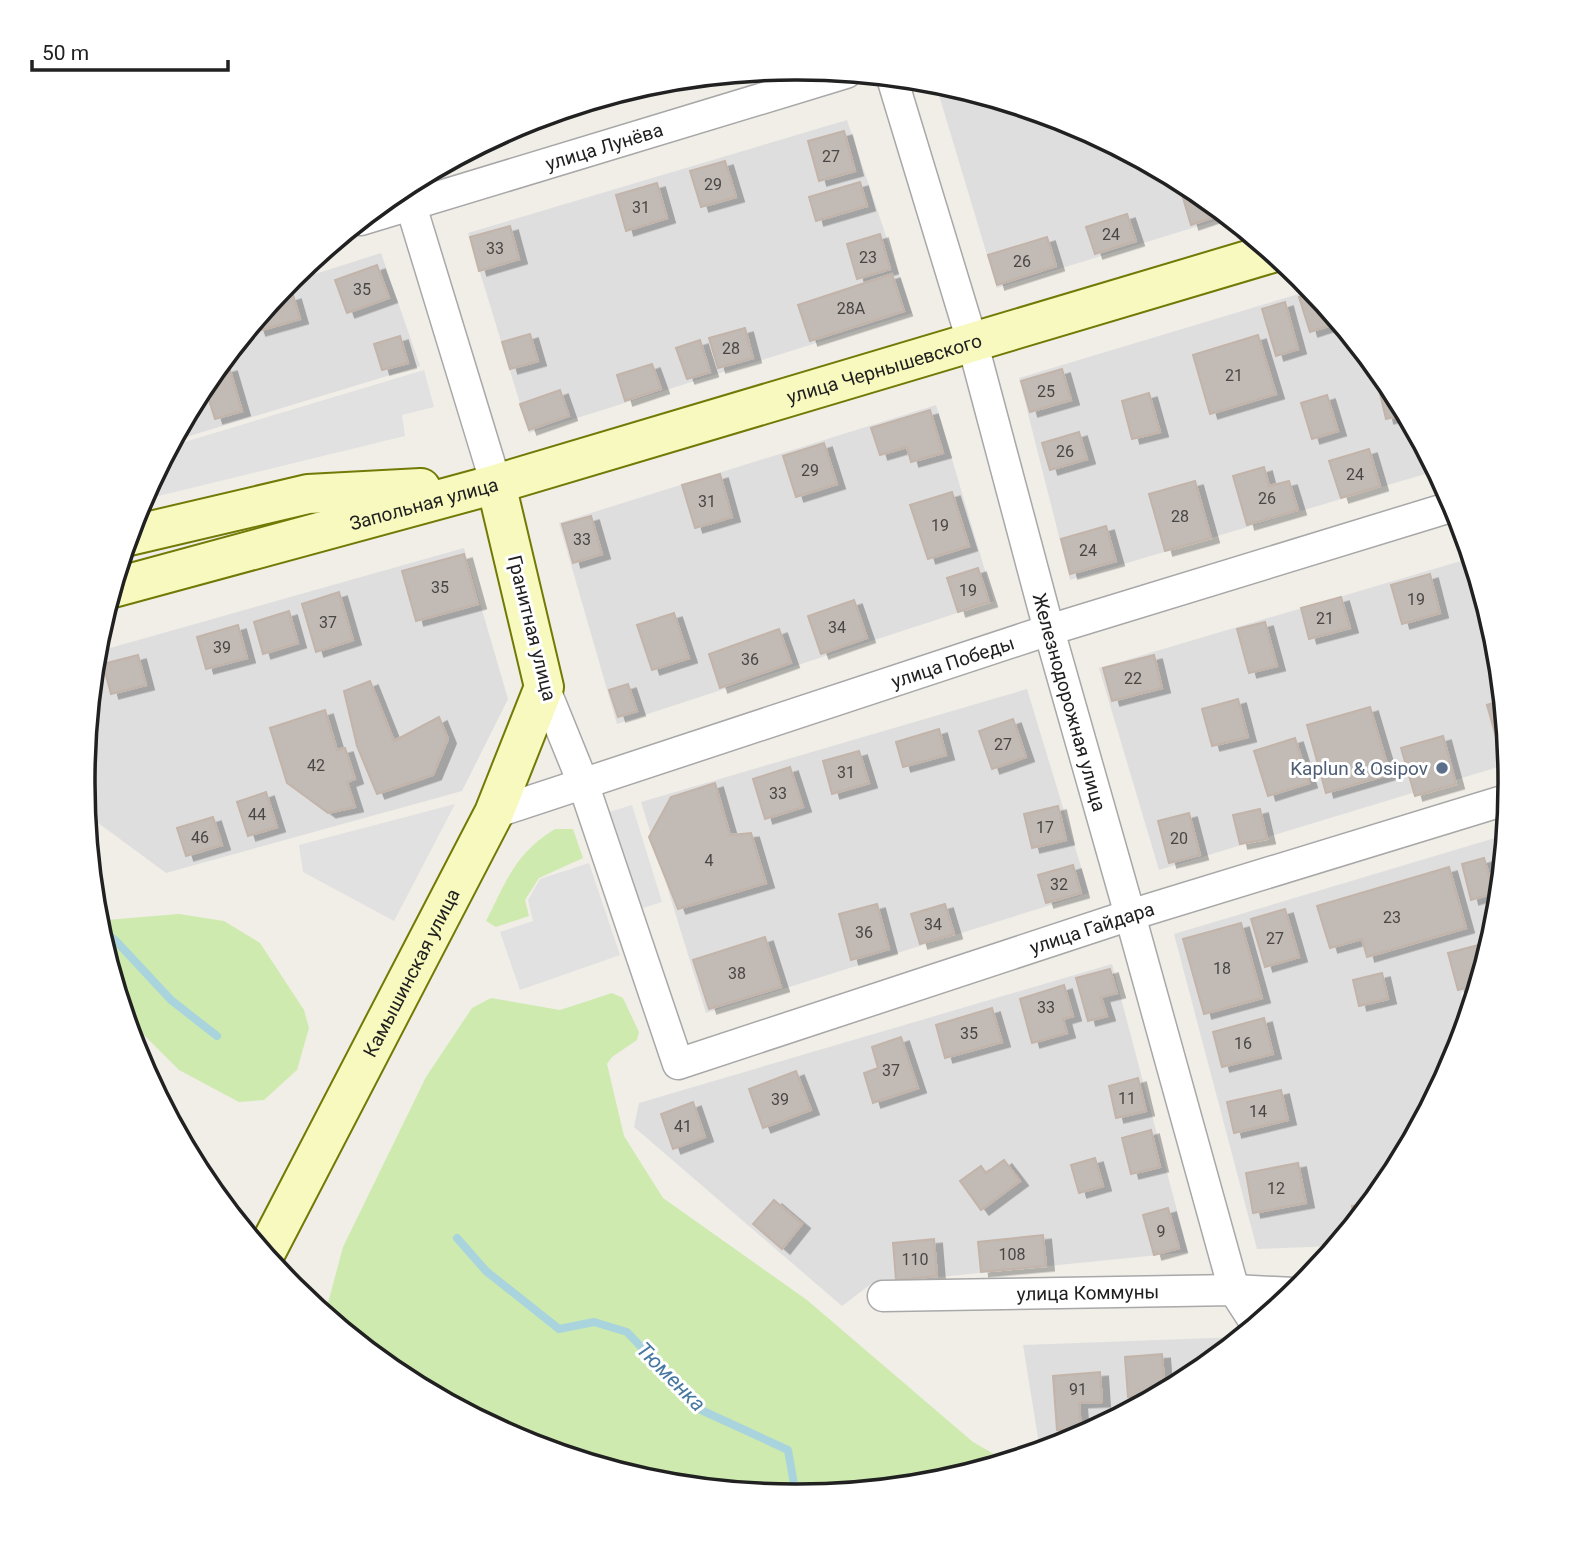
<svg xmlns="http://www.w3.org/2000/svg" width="1593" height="1564" font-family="Roboto,sans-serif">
	<defs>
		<filter id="shadow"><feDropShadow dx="8" dy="4.5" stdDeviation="0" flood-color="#0004"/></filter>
	</defs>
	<rect width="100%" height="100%" fill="#f1eee8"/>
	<g fill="#dfdede">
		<path d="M 935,82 L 1070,123 L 1193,189 L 1228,217 L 997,288 Z"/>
		<path d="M 847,120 L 912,313 L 529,433 L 468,233 Z"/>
		<path d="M 381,253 L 420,366 L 173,441 L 203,385 L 287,283 Z"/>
		<path d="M 1312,290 L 1390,386 L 1435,471 L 1070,580 L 1019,378 Z"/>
		<path d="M 936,405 L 994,601 L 617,724 L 559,523 Z"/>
		<path d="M 464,548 L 508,699 L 462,791 L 166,873 L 86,814 L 83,782 L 96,652 Z"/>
		<path d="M 1471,558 L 1497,643 L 1508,764 L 1159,870 L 1099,668 Z"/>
		<path d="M 1027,689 L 1089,893 L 706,1013 L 641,802 Z"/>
		<path d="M 1505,835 L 1496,922 L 1476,989 L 1461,993 L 1466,1020 L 1456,1056 L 1390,1179 L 1335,1246 L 1257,1249 L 1174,934 Z"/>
		<path d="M 1112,964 L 1188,1252 L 871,1284 L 842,1306 L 634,1127 L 639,1103 Z"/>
		<path d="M 1240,1337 L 1193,1376 L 1069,1442 L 1040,1450 L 1023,1345 Z"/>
	</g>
	<g fill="#ceeaaf">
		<path d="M 555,829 L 573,829 L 583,858 L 539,878 L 525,900 L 529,916 L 496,927 L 486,921 C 506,882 515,853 555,829 Z"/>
		<path d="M 179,914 L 224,921 L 260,943 L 304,1010 L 309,1028 L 297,1070 L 264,1100 L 239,1102 L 179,1070 L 125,1016 L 99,929 L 106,920 Z"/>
		<path d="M 612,993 L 623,998 L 639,1032 L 637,1040 L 612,1057 L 607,1064 L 624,1136 L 663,1198 L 807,1300 L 973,1442 L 1006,1461 L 935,1482 L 796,1496 L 657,1482 L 523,1441 L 400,1375 L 325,1314 L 343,1247 L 426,1077 L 472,1008 L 491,998 L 560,1010 Z"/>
	</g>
	<g fill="#e1e1e1">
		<path d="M 424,370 L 434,407 L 402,415 L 405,436 L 142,500 L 171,446 Z"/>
		<path d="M 455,804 L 394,921 L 303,872 L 299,845 Z"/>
		<path d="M 632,805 L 662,902 L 639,909 L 609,812 Z"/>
		<path d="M 589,863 L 620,955 L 520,990 L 500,932 L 533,921 L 528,900 L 540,879 Z"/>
	</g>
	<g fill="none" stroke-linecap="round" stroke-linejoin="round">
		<g stroke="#a9d4de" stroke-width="8">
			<path d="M 99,928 L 116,941 L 171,1000 L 217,1036"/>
			<path d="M 457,1238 L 486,1271 L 559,1329 L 594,1322 L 627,1332 L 701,1410 L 788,1450 L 796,1496"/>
		</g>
	</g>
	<g fill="#c2bab4" stroke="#c3b4aa" stroke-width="2" filter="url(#shadow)">
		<path d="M 844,131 L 855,171 L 819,181 L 808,141 Z"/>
		<path d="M 725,161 L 736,197 L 701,207 L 690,171 Z"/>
		<path d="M 860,182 L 867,206 L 816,221 L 809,197 Z"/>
		<path d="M 657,183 L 667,218 L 626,231 L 616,195 Z"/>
		<path d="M 1198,193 L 1224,214 L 1191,225 L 1183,198 Z"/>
		<path d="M 1127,214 L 1136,241 L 1095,254 L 1086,227 Z"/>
		<path d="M 510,226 L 519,259 L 479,271 L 470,237 Z"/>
		<path d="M 880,234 L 890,269 L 857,279 L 847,244 Z"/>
		<path d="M 1047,237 L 1056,266 L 997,285 L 988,255 Z"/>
		<path d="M 377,265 L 389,298 L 347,313 L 335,280 Z"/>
		<path d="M 892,274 L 904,311 L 810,341 L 798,305 Z"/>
		<path d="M 1313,292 L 1338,323 L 1310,332 L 1299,297 Z"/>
		<path d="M 293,295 L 300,319 L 258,331 L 255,322 L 273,301 Z"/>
		<path d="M 1285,302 L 1298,349 L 1276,356 L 1262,309 Z"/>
		<path d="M 745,328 L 753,358 L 718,368 L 709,338 Z"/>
		<path d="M 530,334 L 538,361 L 510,369 L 502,342 Z"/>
		<path d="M 1258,335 L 1276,394 L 1210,414 L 1193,355 Z"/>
		<path d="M 400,336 L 408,363 L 382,370 L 374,344 Z"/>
		<path d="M 700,340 L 710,372 L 687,379 L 676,348 Z"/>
		<path d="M 652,364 L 661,389 L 625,401 L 617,375 Z"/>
		<path d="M 229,367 L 242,411 L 215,419 L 204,384 L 215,371 Z"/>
		<path d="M 1062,369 L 1071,400 L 1030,412 L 1021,381 Z"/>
		<path d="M 1390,386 L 1405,414 L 1386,419 L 1379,389 Z"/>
		<path d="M 560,390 L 569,416 L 529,430 L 520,404 Z"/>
		<path d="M 1149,393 L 1160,432 L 1132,439 L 1122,401 Z"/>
		<path d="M 1327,395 L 1338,431 L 1312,439 L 1301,403 Z"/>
		<path d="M 930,410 L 943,453 L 911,462 L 907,447 L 880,455 L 871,428 Z"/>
		<path d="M 1079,432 L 1087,459 L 1050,470 L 1042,443 Z"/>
		<path d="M 824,443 L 837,484 L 796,497 L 783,456 Z"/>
		<path d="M 1369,449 L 1380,486 L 1341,498 L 1329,461 Z"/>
		<path d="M 1264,467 L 1269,486 L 1289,481 L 1298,510 L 1247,525 L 1233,476 Z"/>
		<path d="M 720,474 L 732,517 L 695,528 L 682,485 Z"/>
		<path d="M 1195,481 L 1211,538 L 1165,551 L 1149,494 Z"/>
		<path d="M 952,492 L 969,546 L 928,559 L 910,505 Z"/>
		<path d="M 591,516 L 602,554 L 573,563 L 562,524 Z"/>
		<path d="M 1106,526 L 1116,561 L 1070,574 L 1061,539 Z"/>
		<path d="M 464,554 L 478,604 L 416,621 L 402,571 Z"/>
		<path d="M 978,568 L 989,602 L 958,612 L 947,578 Z"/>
		<path d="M 1430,574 L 1440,613 L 1402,624 L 1391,585 Z"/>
		<path d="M 339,592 L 353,640 L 316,652 L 302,604 Z"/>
		<path d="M 1341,597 L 1350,628 L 1309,639 L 1301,608 Z"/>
		<path d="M 854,600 L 867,638 L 821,654 L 808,616 Z"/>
		<path d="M 289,611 L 298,643 L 263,654 L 254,622 Z"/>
		<path d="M 674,613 L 689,658 L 652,670 L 637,625 Z"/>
		<path d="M 1265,622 L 1277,666 L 1249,673 L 1237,629 Z"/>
		<path d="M 238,625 L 247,658 L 206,669 L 197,637 Z"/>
		<path d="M 779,629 L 791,663 L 720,688 L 709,654 Z"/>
		<path d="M 138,655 L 146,685 L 111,694 L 103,664 Z"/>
		<path d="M 1154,655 L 1162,688 L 1112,701 L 1103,668 Z"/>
		<path d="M 370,681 L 394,741 L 439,717 L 448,739 L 433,775 L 377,794 L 357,746 L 344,691 Z"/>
		<path d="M 628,684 L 637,711 L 618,717 L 609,690 Z"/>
		<path d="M 1238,699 L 1248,737 L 1212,746 L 1202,709 Z"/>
		<path d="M 1502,700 L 1508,760 L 1503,762 L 1487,705 Z"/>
		<path d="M 1370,707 L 1390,774 L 1326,793 L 1307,725 Z"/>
		<path d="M 325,710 L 337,750 L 345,748 L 355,779 L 347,782 L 355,807 L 328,813 L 287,783 L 270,728 Z"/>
		<path d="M 1013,719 L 1026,757 L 992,769 L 979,731 Z"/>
		<path d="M 939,729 L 946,755 L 903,767 L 896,742 Z"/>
		<path d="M 1443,736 L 1456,784 L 1415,796 L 1401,748 Z"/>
		<path d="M 1295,738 L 1309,783 L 1268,796 L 1254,751 Z"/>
		<path d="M 859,751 L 869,783 L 832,794 L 823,761 Z"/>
		<path d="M 790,767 L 803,807 L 765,819 L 753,779 Z"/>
		<path d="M 715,783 L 730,835 L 751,833 L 766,883 L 678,909 L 649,837 L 671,797 Z"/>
		<path d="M 266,792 L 277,827 L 248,836 L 237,802 Z"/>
		<path d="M 1058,806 L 1066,840 L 1032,848 L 1024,814 Z"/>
		<path d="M 1260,809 L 1267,839 L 1240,844 L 1233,815 Z"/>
		<path d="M 1189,813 L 1200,855 L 1169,863 L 1158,821 Z"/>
		<path d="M 213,817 L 222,845 L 186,856 L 177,828 Z"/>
		<path d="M 1484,858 L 1494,893 L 1471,900 L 1462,864 Z"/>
		<path d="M 1073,865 L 1081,893 L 1046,903 L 1038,875 Z"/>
		<path d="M 1449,867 L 1466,928 L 1367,957 L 1362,939 L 1330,948 L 1317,906 Z"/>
		<path d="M 877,904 L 889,949 L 851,960 L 839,914 Z"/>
		<path d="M 945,904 L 954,934 L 920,944 L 911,914 Z"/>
		<path d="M 1285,909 L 1299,957 L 1265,967 L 1251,919 Z"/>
		<path d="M 1241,923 L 1262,998 L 1204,1014 L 1183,939 Z"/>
		<path d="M 765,937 L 781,987 L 709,1009 L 693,960 Z"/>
		<path d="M 1490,942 L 1477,985 L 1458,990 L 1448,953 Z"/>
		<path d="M 1110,969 L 1117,993 L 1101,997 L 1107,1016 L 1088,1021 L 1076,978 Z"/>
		<path d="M 1382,973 L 1388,999 L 1359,1006 L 1353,980 Z"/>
		<path d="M 1064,985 L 1073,1016 L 1063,1019 L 1067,1033 L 1032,1043 L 1020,999 Z"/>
		<path d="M 992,1008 L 1002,1042 L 945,1058 L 936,1025 Z"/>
		<path d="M 1264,1018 L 1273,1054 L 1222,1067 L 1213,1032 Z"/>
		<path d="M 901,1037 L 918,1088 L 873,1103 L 864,1073 L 878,1068 L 872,1047 Z"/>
		<path d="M 796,1071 L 811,1110 L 763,1128 L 749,1089 Z"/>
		<path d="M 1138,1078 L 1146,1111 L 1116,1118 L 1109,1086 Z"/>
		<path d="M 1281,1090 L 1288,1120 L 1234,1133 L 1227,1102 Z"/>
		<path d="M 693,1102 L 705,1137 L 673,1149 L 661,1114 Z"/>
		<path d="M 1151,1130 L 1160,1167 L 1131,1174 L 1122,1138 Z"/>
		<path d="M 1095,1158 L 1103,1186 L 1079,1193 L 1071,1165 Z"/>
		<path d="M 1004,1160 L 1020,1181 L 981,1210 L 960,1181 L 981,1166 L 986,1173 Z"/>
		<path d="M 1298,1163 L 1306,1203 L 1253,1213 L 1246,1173 Z"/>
		<path d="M 774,1200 L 802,1224 L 782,1249 L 753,1224 Z"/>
		<path d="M 1368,1205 L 1353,1223 L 1352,1206 Z"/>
		<path d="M 1168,1208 L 1179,1248 L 1154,1255 L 1143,1215 Z"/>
		<path d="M 1043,1235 L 1046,1266 L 981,1272 L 978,1242 Z"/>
		<path d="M 934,1239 L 937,1276 L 896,1280 L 893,1243 Z"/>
		<path d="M 1162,1354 L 1165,1391 L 1157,1395 L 1128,1397 L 1125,1357 Z"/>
		<path d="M 1100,1372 L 1102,1402 L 1079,1403 L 1081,1429 L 1057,1430 L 1053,1376 Z"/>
	</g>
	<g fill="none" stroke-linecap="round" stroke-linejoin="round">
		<g stroke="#a8a8a8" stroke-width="33">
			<g id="street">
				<path id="s1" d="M 892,78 L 972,341 L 1049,630 L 1130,915 L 1234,1290 L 1256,1324"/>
				<path d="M 405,186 L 496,484"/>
				<path id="s2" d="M 361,220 L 846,73"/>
				<path id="s3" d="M 544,687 L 583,783 L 678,1064 L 1130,915 L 1509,799"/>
				<path id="s4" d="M 494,813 L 1049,630 L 1454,506"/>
				<path id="s5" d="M 883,1296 L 1234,1290 L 1294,1293"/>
			</g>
		</g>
		<g stroke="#727a06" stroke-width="42">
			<g id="secondary">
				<path d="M 129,536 L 308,494 L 421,488"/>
				<path id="s6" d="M 113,588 L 496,484 L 1272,253"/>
				<path id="s7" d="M 265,1254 L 494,813 L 544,687 L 496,484"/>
			</g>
		</g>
		<use href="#street" stroke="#fff" stroke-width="30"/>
		<use href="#secondary" stroke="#f8f9be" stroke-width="38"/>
	</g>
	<circle fill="#5c6f8a" stroke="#fff" stroke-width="2.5" cx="1442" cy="768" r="7"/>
	<g text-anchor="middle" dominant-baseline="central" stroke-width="6" stroke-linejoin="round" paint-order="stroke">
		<g font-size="16" fill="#494746">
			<text x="831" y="156">27</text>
			<text x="713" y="184">29</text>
			<text x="641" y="207">31</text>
			<text x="1111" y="234">24</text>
			<text x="495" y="248">33</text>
			<text x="868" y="257">23</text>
			<text x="1022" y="261">26</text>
			<text x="362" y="289">35</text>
			<text x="851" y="308">28А</text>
			<text x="731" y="348">28</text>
			<text x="1234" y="375">21</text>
			<text x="1046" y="391">25</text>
			<text x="1065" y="451">26</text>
			<text x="810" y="470">29</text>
			<text x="1355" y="474">24</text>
			<text x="1267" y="498">26</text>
			<text x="707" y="501">31</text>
			<text x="1180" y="516">28</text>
			<text x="940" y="525">19</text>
			<text x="582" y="539">33</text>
			<text x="1088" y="550">24</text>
			<text x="440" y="587">35</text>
			<text x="968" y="590">19</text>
			<text x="1416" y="599">19</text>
			<text x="1325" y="618">21</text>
			<text x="328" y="622">37</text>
			<text x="837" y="627">34</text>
			<text x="222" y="647">39</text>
			<text x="750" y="659">36</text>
			<text x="1133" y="678">22</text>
			<text x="1003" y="744">27</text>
			<text x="316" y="765">42</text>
			<text x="846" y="772">31</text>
			<text x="778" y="793">33</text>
			<text x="257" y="814">44</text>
			<text x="1045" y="827">17</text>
			<text x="200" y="837">46</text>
			<text x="1179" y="838">20</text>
			<text x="709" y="860">4</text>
			<text x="1059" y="884">32</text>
			<text x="1392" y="917">23</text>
			<text x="933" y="924">34</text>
			<text x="864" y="932">36</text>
			<text x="1275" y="938">27</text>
			<text x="1222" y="968">18</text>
			<text x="737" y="973">38</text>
			<text x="1046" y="1007">33</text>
			<text x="969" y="1033">35</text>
			<text x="1243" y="1043">16</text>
			<text x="891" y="1070">37</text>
			<text x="1127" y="1098">11</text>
			<text x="780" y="1099">39</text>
			<text x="1258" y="1111">14</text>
			<text x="683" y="1126">41</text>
			<text x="1276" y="1188">12</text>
			<text x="1161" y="1231">9</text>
			<text x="1012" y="1254">108</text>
			<text x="915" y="1259">110</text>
			<text x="1078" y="1389">91</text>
		</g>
		<g font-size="19" fill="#212121" stroke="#fff">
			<text stroke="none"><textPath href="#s2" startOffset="254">улица Лунёва</textPath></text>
			<text stroke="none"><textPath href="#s6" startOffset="802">улица Чернышевского</textPath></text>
			<text stroke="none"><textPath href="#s6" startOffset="322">Запольная улица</textPath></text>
			<text transform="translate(532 628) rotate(76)">Гранитная улица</text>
			<text stroke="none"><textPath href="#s4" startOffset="483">улица Победы</textPath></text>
			<text stroke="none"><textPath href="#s1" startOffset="649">Железнодорожная улица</textPath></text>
			<text stroke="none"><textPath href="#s3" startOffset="836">улица Гайдара</textPath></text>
			<text stroke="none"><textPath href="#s7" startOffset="317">Камышинская улица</textPath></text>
			<text stroke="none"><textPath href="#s5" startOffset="205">улица Коммуны</textPath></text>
		</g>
		<g font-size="19" fill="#4e5e75" stroke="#fff" text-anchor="end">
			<text x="1428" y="768">Kaplun &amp; Osipov</text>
		</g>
		<g font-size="21" font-style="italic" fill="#4778a1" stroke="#fff">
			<text transform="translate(671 1377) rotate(45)">Тюменка</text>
		</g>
	</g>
	<path d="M0 0H1593V1564H0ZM796 80H797A701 701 0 0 1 1498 781V783A701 701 0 0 1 797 1484H796A701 701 0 0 1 95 783V781A701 701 0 0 1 796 80Z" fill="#fff" fill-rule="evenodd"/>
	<path fill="none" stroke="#212121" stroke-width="3.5" d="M796 80H797A701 701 0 0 1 1498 781V783A701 701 0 0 1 797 1484H796A701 701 0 0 1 95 783V781A701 701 0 0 1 796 80Z"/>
	<path d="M32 60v10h196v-10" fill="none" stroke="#212121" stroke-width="3.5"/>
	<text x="42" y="60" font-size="21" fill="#212121" stroke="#ffffff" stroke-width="5" paint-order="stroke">50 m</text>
</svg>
